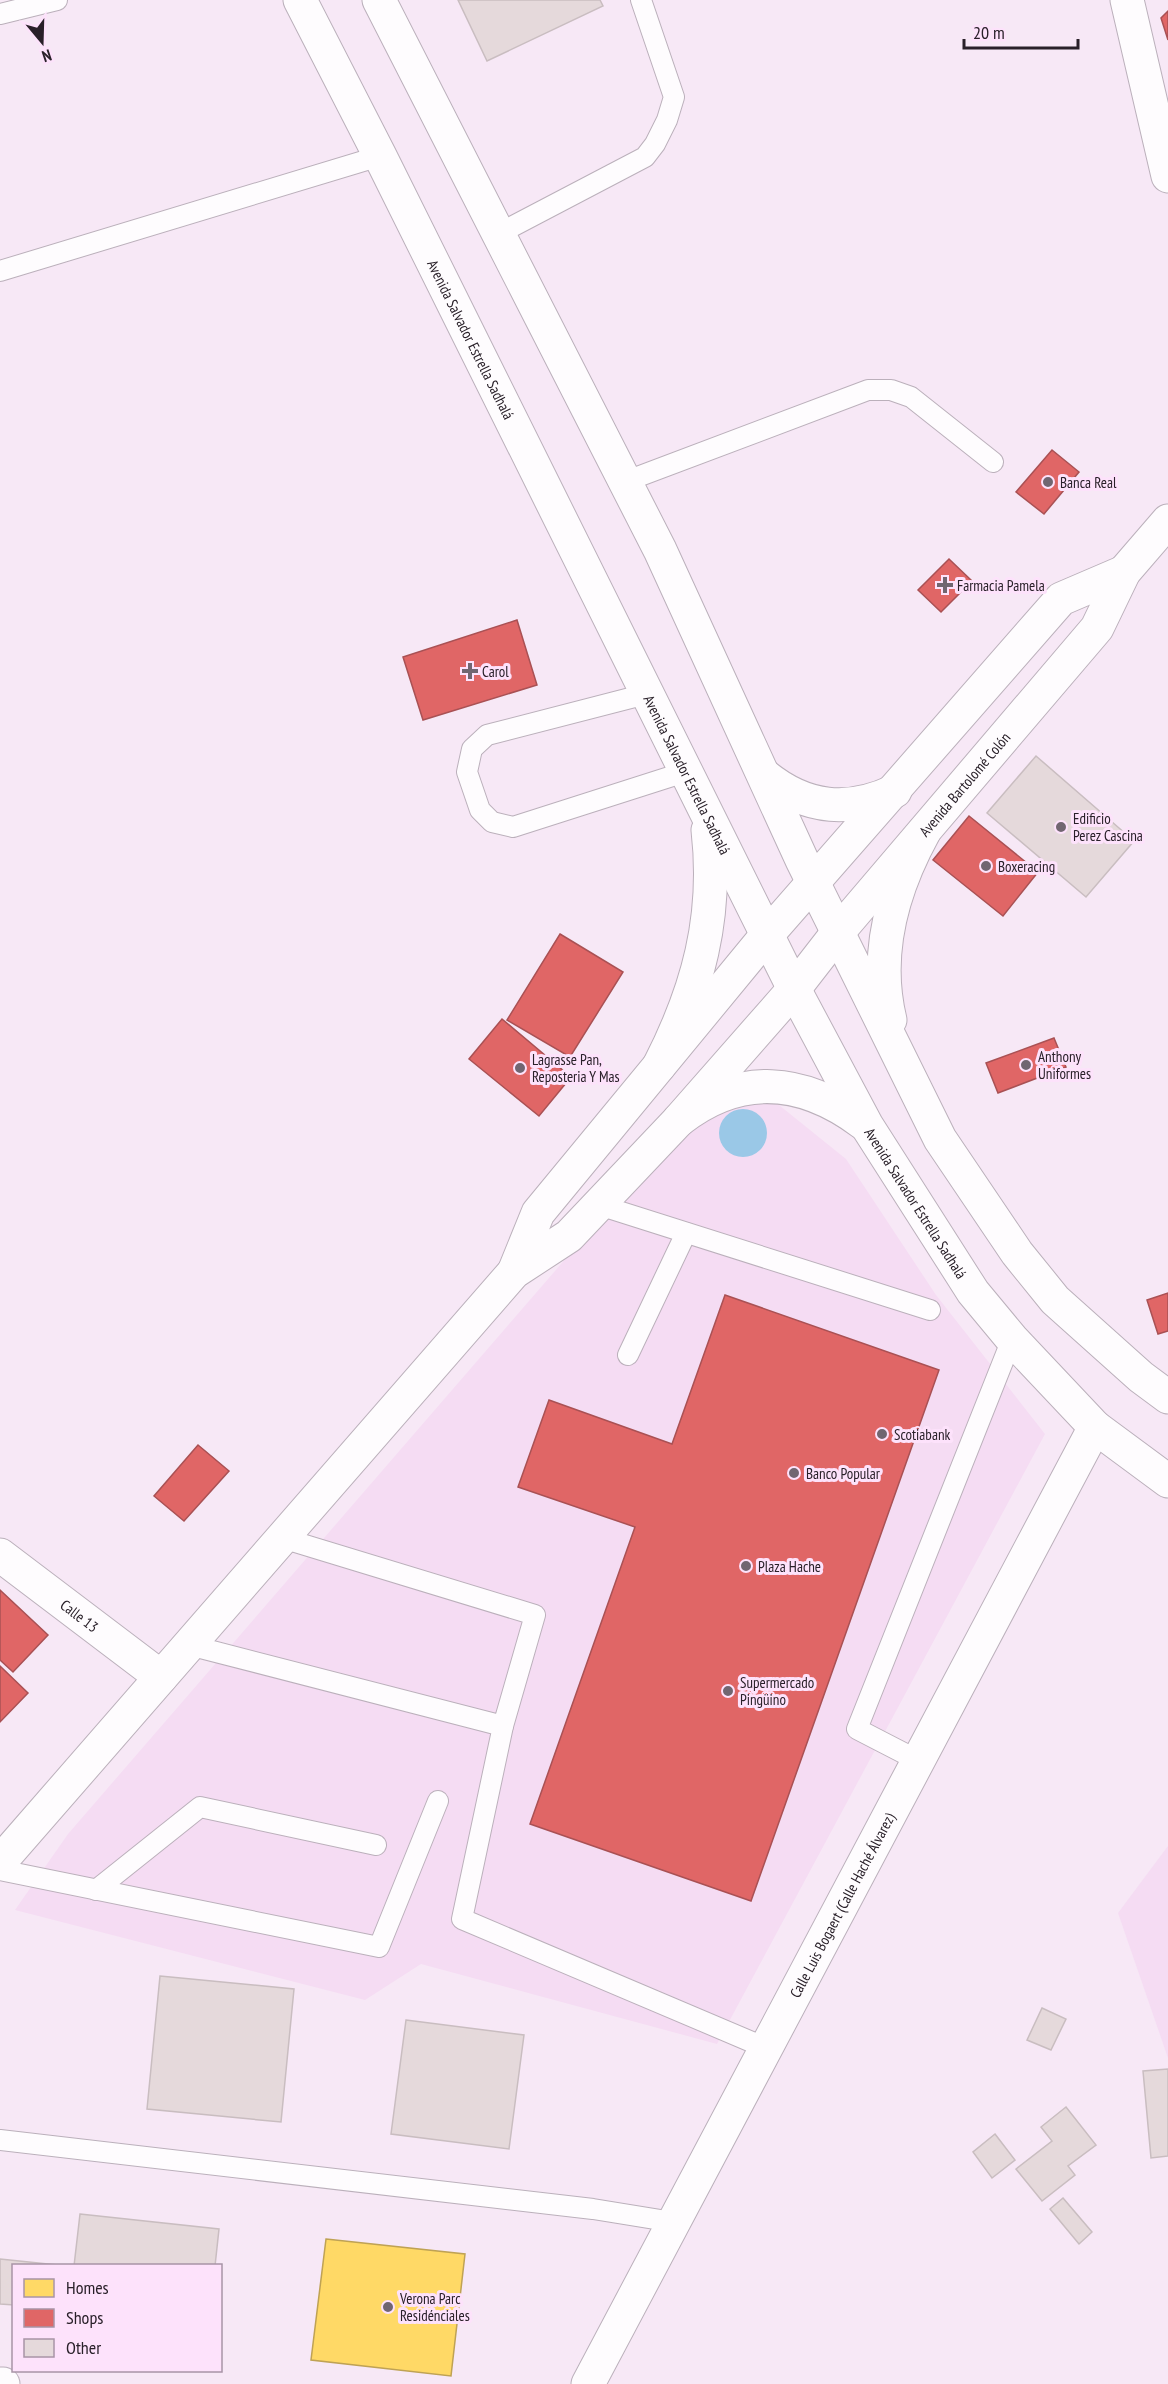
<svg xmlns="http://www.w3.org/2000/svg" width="1168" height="2384" font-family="'PT Sans Narrow',sans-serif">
	<rect width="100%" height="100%" fill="#f7e8f6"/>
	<g fill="#f5dcf3">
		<path d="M 769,1097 L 846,1159 L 936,1295 L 1045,1434 L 717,2044 L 421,1964 L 365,2000 L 15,1910 L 68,1834 L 651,1160 L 709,1103 Z"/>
		<path d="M 1168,1846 L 1168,2058 L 1118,1913 Z"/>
	</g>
	<circle fill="#9ac8e7" cx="743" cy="1133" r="24"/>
	<path fill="#ffd966" stroke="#bfa254" stroke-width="1.5" d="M 326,2239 L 465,2254 L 451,2376 L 311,2360 Z"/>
	<g fill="#e06666" stroke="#a95154" stroke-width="1.5">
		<path d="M 1168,11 L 1168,40 L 1161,18 Z"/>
		<path d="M 1052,450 L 1079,472 L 1044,514 L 1016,492 Z"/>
		<path d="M 949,559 L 972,581 L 941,612 L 918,590 Z"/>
		<path d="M 517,620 L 537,685 L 423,720 L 403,657 Z"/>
		<path d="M 969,816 L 1038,872 L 1003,916 L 933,860 Z"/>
		<path d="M 560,934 L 623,972 L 570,1057 L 507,1020 Z"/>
		<path d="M 502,1019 L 571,1077 L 539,1116 L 469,1059 Z"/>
		<path d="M 1054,1038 L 1066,1067 L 998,1093 L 986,1063 Z"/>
		<path d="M 1168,1293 L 1168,1331 L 1158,1334 L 1147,1300 Z"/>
		<path d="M 725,1295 L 939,1370 L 751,1901 L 530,1824 L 635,1527 L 518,1487 L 549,1400 L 672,1444 Z"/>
		<path d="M 198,1445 L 229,1471 L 184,1521 L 154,1496 Z"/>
		<path d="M 0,1590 L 48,1635 L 13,1672 L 0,1660 Z"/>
		<path d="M 0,1666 L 28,1693 L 0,1722 Z"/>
	</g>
	<g fill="#e5d9db" stroke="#c9bdc0" stroke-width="1.5">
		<path d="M 458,0 L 600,0 L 603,6 L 487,61 Z"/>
		<path d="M 1036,756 L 1134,841 L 1086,897 L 987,813 Z"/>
		<path d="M 160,1976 L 294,1989 L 281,2122 L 147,2109 Z"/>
		<path d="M 1042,2008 L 1066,2019 L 1051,2050 L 1027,2040 Z"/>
		<path d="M 406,2020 L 524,2035 L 509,2149 L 391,2134 Z"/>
		<path d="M 1168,2069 L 1168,2156 L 1151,2158 L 1143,2071 Z"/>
		<path d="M 1066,2107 L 1096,2145 L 1068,2166 L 1075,2175 L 1042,2201 L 1016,2169 L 1052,2141 L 1041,2127 Z"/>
		<path d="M 995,2134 L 1015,2160 L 992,2178 L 973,2152 Z"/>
		<path d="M 1063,2198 L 1092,2232 L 1079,2244 L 1050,2209 Z"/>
		<path d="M 80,2214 L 219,2229 L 215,2266 L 74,2266 Z"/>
		<path d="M 0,2259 L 57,2265 L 57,2266 L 14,2266 L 14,2305 L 0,2304 Z"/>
	</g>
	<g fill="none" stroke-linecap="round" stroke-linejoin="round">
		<g stroke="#bbb0bb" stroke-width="22">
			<g id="lane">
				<path d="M 0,14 L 57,0"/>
				<path d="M 498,234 L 645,157 L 655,144 L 667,120 L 674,97 L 641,0"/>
				<path d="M 0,271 L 380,156"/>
				<path d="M 624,482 L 868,390 L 891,390 L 911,397 L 993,462"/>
				<path d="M 646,694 L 487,735 L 472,749 L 467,772 L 480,810 L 492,822 L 513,827 L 685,772"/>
				<path d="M 599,1205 L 930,1310"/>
				<path d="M 628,1355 L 686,1233"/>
				<path d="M 189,1645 L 503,1726 L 535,1615 L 282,1538"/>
				<path d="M 503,1726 L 462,1919 L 766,2048"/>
				<path d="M 919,1761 L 857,1729 L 1012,1339"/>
				<path d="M 0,1870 L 379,1947 L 438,1801"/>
				<path d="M 96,1890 L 200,1807 L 376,1845"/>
				<path d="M 0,2140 L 593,2209 L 673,2222"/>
			</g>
		</g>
		<g stroke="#bbb0bb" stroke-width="35">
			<g id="street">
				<path d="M 1127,0 L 1168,176"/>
				<path id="s1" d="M 0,1555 L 161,1677"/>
				<path d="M 0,2384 L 3,2384"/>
				<path id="s2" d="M 588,2384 L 1095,1427"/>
			</g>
		</g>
		<g stroke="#bbb0bb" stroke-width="35">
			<g id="secondary">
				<path d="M 514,1272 L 538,1213 L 767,935 L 1061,599 L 1124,572"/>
				<path id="s3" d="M 0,1862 L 514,1272 L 569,1236 L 679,1120 L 794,989 L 839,931 L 1097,628 L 1124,572 L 1168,521"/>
			</g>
		</g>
		<g stroke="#bbb0bb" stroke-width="35">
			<g id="highway">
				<path id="s4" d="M 300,0 L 380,156 L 794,989 L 867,1126 L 973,1292 L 1012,1339 L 1095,1427 L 1168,1481"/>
				<path d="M 379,0 L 660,550 L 802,860 L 940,1139 L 1017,1253 L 1055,1300 L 1141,1377 L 1168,1397"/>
				<path d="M 765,776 C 806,809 848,813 895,791"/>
				<path d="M 890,1020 C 874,954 892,890 924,832"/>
				<path d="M 659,1066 C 698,990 718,917 708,830"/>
				<path d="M 679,1120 C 740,1072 803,1078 863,1123"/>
			</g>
		</g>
		<use href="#lane" stroke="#fefcfe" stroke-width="20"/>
		<use href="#street" stroke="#fefcfe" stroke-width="33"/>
		<use href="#secondary" stroke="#fefcfe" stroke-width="33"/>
		<use href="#highway" stroke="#fefcfe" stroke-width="33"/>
	</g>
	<g fill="#716671" stroke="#fde2fb" stroke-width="2">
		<circle cx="1048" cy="482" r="6"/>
		<path d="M942 576h6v6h6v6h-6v6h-6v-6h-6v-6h6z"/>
		<path d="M467 662h6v6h6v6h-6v6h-6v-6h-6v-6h6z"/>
		<circle cx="1061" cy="827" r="6"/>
		<circle cx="986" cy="866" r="6"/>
		<circle cx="1026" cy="1065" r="6"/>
		<circle cx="520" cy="1068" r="6"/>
		<circle cx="882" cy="1434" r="6"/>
		<circle cx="794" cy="1473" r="6"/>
		<circle cx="746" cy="1566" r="6"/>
		<circle cx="728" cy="1691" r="6"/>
		<circle cx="388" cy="2307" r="6"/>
	</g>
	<g text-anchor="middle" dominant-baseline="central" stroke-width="6" stroke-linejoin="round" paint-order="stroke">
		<g font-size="15" fill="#292029" stroke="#fde2fb">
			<text stroke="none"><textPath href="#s4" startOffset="380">Avenida Salvador Estrella Sadhalá</textPath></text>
			<text stroke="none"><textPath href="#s4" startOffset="866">Avenida Salvador Estrella Sadhalá</textPath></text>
			<text stroke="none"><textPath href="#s3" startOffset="1449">Avenida Bartolomé Colón</textPath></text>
			<text stroke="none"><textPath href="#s4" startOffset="1352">Avenida Salvador Estrella Sadhalá</textPath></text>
			<text stroke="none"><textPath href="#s1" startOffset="100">Calle 13</textPath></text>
			<text stroke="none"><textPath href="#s2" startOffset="542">Calle Luis Bogaert (Calle Haché Álvarez)</textPath></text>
		</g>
		<g font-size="15" fill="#292029" stroke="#fde2fb" text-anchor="start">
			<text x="1060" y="482">Banca Real</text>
			<text x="957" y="585">Farmacia Pamela</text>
			<text x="482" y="671">Carol</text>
			<text x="1073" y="818">Edificio<tspan x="1073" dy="17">Perez Cascina</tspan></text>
			<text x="998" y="866">Boxeracing</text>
			<text x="1038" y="1056">Anthony<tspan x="1038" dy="17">Uniformes</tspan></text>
			<text x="532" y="1059">Lagrasse Pan,<tspan x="532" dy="17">Reposteria Y Mas</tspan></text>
			<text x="894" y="1434">Scotiabank</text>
			<text x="806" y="1473">Banco Popular</text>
			<text x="758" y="1566">Plaza Hache</text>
			<text x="740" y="1682">Supermercado<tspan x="740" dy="17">Pingüino</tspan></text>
			<text x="400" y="2298">Verona Parc<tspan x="400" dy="17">Residénciales</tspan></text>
		</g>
	</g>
	<rect x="12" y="2264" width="210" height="108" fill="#fde2fb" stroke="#a894a7" stroke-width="1.5"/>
	<rect x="24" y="2279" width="30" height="18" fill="#ffd966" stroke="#a894a7" stroke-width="1.5"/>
	<text x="66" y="2294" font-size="18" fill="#292029">Homes</text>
	<rect x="24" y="2309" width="30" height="18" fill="#e06666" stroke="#a894a7" stroke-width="1.5"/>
	<text x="66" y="2324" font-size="18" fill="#292029">Shops</text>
	<rect x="24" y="2339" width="30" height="18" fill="#e5d9db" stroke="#a894a7" stroke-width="1.5"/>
	<text x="66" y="2354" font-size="18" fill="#292029">Other</text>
	<g transform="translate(42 42) rotate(161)" stroke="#fde2fb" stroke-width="4.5" paint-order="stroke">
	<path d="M0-4.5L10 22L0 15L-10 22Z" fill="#292029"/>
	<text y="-9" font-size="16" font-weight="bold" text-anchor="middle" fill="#292029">N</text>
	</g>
	<path d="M964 39v9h114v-9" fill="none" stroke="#292029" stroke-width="3"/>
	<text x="973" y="39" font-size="18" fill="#292029" stroke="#fde2fb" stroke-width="4.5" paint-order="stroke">20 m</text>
</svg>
